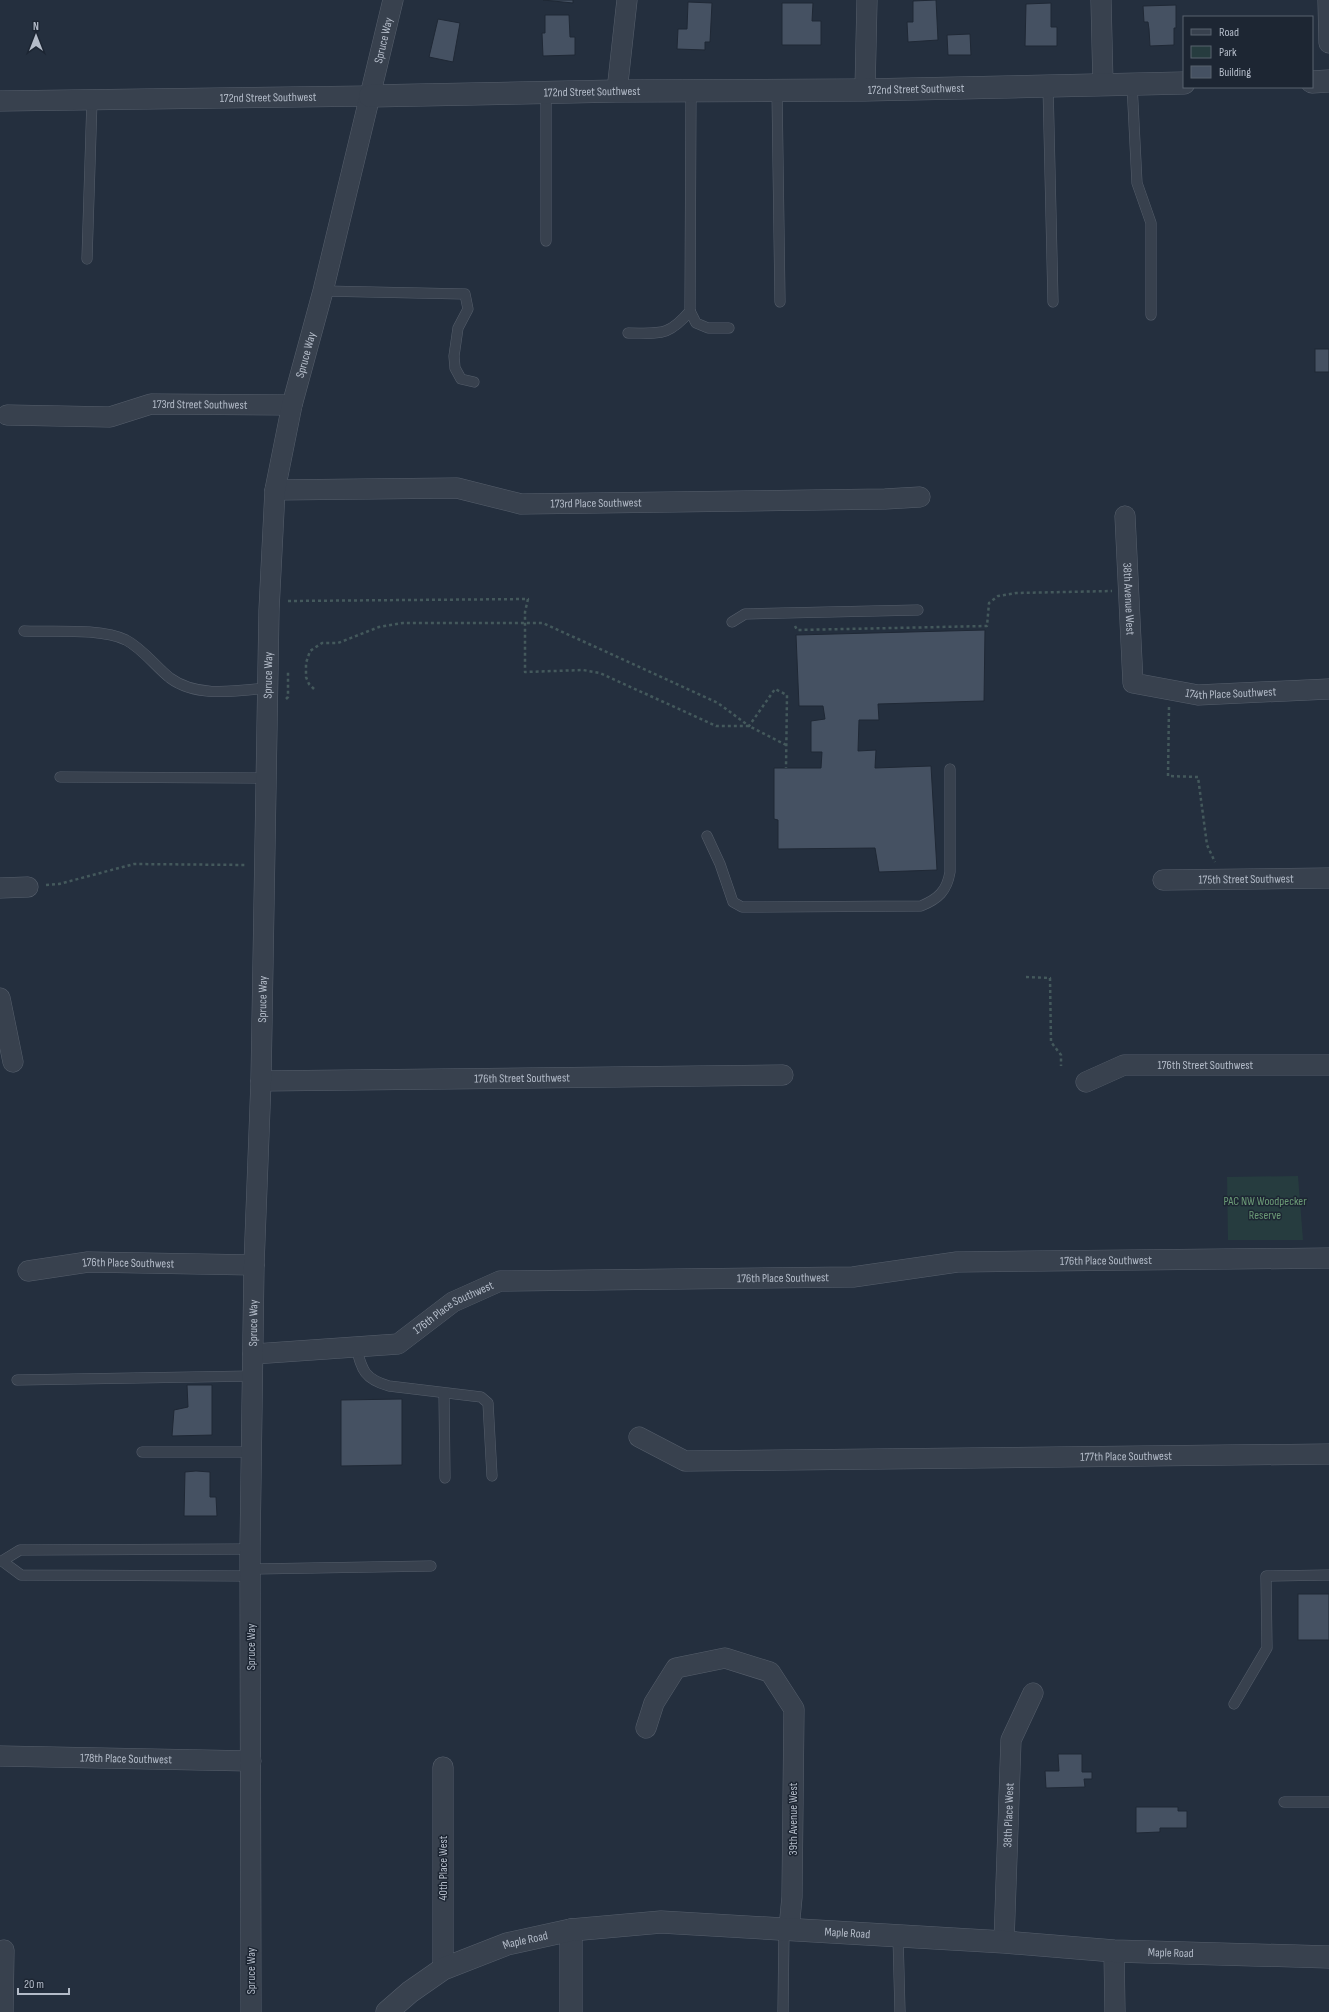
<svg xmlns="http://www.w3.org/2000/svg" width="1329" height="2012" font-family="'Sofia Sans Condensed',sans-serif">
	<rect width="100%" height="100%" fill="#242f3e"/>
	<path fill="#263c3f" d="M 1298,1176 L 1303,1240 L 1228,1240 L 1227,1177 Z"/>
	<g fill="#455162" stroke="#1f2835">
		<path d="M 543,0 L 573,0 L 573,3 Z"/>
		<path d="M 936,0 L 938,40 L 908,42 L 907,22 L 913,22 L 913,1 Z"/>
		<path d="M 688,2 L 712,3 L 710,42 L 705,42 L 705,50 L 677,49 L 678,29 L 687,29 Z"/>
		<path d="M 782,3 L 813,3 L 812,21 L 821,21 L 821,45 L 782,45 Z"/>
		<path d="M 1051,3 L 1051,27 L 1057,27 L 1057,46 L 1025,46 L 1026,4 Z"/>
		<path d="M 1176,5 L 1176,28 L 1174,28 L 1174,45 L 1150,46 L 1149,29 L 1148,22 L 1144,22 L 1143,6 Z"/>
		<path d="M 545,15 L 569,15 L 570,37 L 575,37 L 575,55 L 543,56 L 542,33 L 545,33 Z"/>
		<path d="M 438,19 L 460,23 L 453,62 L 429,57 Z"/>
		<path d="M 970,34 L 971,55 L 948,55 L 947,35 Z"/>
		<rect x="1315" y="349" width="14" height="23"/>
		<path d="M 985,630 L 984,701 L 878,704 L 879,720 L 859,720 L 858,751 L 876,750 L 875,768 L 931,766 L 937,870 L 879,872 L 875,848 L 778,849 L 778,820 L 774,819 L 774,768 L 821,768 L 822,752 L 811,752 L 811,721 L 825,719 L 823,706 L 799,706 L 796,635 Z"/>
		<path d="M 187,1385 L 212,1385 L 212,1435 L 172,1436 L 174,1410 L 188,1407 Z"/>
		<path d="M 402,1399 L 402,1465 L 341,1466 L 341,1400 Z"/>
		<path d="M 196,1471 L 210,1472 L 210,1497 L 216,1497 L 217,1516 L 184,1516 L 185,1472 Z"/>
		<rect x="1298" y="1594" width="31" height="46"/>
		<path d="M 1058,1754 L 1082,1754 L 1082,1772 L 1092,1772 L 1092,1779 L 1084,1779 L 1085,1787 L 1046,1788 L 1045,1771 L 1059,1771 Z"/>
		<path d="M 1136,1807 L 1178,1807 L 1178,1811 L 1187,1811 L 1187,1828 L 1160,1828 L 1160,1832 L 1136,1833 Z"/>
	</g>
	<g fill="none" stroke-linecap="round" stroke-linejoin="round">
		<g stroke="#565f6c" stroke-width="11">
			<g id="service">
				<path d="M 1132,84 L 1137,183 L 1151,223 L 1151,315"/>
				<path d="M 1048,85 L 1053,302"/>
				<path d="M 777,90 L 780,302"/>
				<path d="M 546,93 L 546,241"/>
				<path d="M 87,259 L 92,100"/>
				<path d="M 323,291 L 465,294 L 468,309 L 458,328 L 454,356 L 455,368 L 461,379 L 474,382"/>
				<path d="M 690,311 L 696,323 L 708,328 L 729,328"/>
				<path d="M 628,333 C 660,333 668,337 690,311 L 691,91"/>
				<path d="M 732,622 L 745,614 L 918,610"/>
				<path d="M 24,631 C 53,632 101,628 126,640 C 143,649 155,666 170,678 C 197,698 236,691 267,688"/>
				<path d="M 60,777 L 266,778"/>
				<path d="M 707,836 L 720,864 L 733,902 L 742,907 L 921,906 C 938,899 947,891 950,872 L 950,769"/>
				<path d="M 356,1347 C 362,1370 364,1379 389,1386 L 481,1397 L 488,1403 L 492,1476"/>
				<path d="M 17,1380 L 253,1376"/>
				<path d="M 444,1393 L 445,1478"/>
				<path d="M 142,1452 L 252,1452"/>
				<path d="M 250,1549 L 20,1550 L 2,1561 L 21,1575 L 250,1576"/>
				<path d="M 250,1569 L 431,1566"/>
				<path d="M 1234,1704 L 1267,1648 L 1266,1576 L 1329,1575"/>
				<path d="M 1284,1802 L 1329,1802"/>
				<path d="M 898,1936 L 900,2012"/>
				<path d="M 783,2012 L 784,1929"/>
			</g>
		</g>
		<g stroke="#565f6c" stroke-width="21">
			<g id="minor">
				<path d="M 1101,0 L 1103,84"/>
				<path d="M 1328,0 L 1329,43"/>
				<path d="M 865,90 L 867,0"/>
				<path d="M 617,91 L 627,0"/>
				<path id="s1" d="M 0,101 L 370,96"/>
				<path id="s2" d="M 7,415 L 110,417 L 151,404 L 292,405"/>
				<path id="s3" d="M 275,490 L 457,488 L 521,504 L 885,499 L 920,497"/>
				<path id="s4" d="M 1125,516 L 1133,683 L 1198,695 L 1329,689"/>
				<path id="s5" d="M 1163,880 L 1329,878"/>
				<path d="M 0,888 L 28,887"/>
				<path d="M 0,998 L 13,1062"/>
				<path id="s6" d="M 261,1081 L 783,1075"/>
				<path id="s7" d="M 1086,1082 L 1124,1065 L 1329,1065"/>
				<path id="s8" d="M 28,1271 L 88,1262 L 254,1265"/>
				<path id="s9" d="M 253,1354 L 398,1344 L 453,1302 L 500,1281 L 853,1277 L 957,1262 L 1329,1258"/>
				<path id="s10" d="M 639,1437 L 685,1461 L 1329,1454"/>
				<path d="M 646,1728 L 654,1703 L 676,1668 L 725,1658 L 770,1672 L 794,1709 L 792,1897 L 789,1929"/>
				<path id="s11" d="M 0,1756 L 251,1761"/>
				<path d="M 443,1767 L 443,1969"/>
				<path id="s12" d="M 1004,1942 L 1011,1740 L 1033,1693"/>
				<path d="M 1114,1951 L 1115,2012"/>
				<path d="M 3,2012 L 4,1950"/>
				<path id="s13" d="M 251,2012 L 250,1549 L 254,1265 L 261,1081 L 269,610 L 275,490 L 292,405 L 323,291 L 393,0"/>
			</g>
		</g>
		<g stroke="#565f6c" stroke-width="23">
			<g id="tertiary">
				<path d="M 1312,82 L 1329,81"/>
				<path id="s14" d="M 370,96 L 617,91 L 865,90 L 1184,83"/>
				<path d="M 571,1930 L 571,2012"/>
				<path id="s15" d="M 387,2012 L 410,1992 L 443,1969 L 507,1944 L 571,1930 L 661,1922 L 1004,1942 L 1114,1951 L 1329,1957"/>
			</g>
		</g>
		<g stroke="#44595c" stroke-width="2.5" stroke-dasharray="3 3" stroke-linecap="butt">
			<path d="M 288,601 L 528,599 L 525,612 L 525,672 L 583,670 L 600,673 L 716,726 L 749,726 L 786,745"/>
			<path d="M 795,626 L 797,630 L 987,626 L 989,603 L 998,596 L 1016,593 L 1112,591"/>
			<path d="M 314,689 L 309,684 L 306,677 L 306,663 L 310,651 L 322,643 L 338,643 L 379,627 L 403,623 L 543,623 L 718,703 L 749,726 L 775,689 L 787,695 L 786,768"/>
			<path d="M 286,699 L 288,697 L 288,671"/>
			<path d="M 1169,707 L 1168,776 L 1198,777 L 1207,845 L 1215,862"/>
			<path d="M 46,885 L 59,884 L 134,864 L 247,865"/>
			<path d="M 1026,977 L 1050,978 L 1051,1042 L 1061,1055 L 1061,1066"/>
		</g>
		<use href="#service" stroke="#38414e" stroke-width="10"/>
		<use href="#minor" stroke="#38414e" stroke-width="20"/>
		<use href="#tertiary" stroke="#38414e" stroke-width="22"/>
	</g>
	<g text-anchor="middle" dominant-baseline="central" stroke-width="3" stroke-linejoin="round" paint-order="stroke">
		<g font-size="12" fill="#b4bcc9" stroke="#1d2633">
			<text stroke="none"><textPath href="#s13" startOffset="1985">Spruce Way</textPath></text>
			<text stroke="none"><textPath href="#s14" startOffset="546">172nd Street Southwest</textPath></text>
			<text stroke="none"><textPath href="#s14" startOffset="222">172nd Street Southwest</textPath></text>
			<text stroke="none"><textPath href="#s1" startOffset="268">172nd Street Southwest</textPath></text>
			<text stroke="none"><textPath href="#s13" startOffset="1661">Spruce Way</textPath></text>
			<text stroke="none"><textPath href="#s2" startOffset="195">173rd Street Southwest</textPath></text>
			<text stroke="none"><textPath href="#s3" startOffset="323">173rd Place Southwest</textPath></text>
			<text stroke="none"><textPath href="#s4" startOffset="83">38th Avenue West</textPath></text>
			<text stroke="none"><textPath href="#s13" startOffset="1337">Spruce Way</textPath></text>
			<text stroke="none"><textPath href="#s4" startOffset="266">174th Place Southwest</textPath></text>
			<text stroke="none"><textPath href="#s5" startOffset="83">175th Street Southwest</textPath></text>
			<text stroke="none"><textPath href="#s13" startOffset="1013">Spruce Way</textPath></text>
			<text stroke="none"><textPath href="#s7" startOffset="123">176th Street Southwest</textPath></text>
			<text stroke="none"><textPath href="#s6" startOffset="261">176th Street Southwest</textPath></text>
			<text stroke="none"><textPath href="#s9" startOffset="873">176th Place Southwest</textPath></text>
			<text stroke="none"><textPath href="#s8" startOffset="101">176th Place Southwest</textPath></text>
			<text stroke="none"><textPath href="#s9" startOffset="549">176th Place Southwest</textPath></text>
			<text stroke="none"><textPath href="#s9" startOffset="212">176th Place Southwest</textPath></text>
			<text stroke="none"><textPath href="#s13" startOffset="689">Spruce Way</textPath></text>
			<text stroke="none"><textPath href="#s10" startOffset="493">177th Place Southwest</textPath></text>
			<text transform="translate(251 1647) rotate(-90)">Spruce Way</text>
			<text stroke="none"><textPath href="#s11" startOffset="126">178th Place Southwest</textPath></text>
			<text stroke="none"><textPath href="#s12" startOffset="127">38th Place West</textPath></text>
			<text transform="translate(793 1819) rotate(-90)">39th Avenue West</text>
			<text transform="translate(443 1868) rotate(-90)">40th Place West</text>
			<text stroke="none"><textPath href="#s15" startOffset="482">Maple Road</textPath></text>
			<text stroke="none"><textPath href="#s15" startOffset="158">Maple Road</textPath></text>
			<text stroke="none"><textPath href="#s15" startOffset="806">Maple Road</textPath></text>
			<text transform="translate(251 1971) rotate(-90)">Spruce Way</text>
		</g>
		<g font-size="12" fill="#6b9a76" stroke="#1d2633">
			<text x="1265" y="1201">PAC NW Woodpecker<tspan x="1265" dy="14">Reserve</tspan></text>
		</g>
	</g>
	<rect x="1183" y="16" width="130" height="72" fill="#1d2633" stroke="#59626f"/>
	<rect x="1191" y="29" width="20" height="6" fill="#38414e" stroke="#59626f"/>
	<text x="1219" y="36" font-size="12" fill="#b4bcc9">Road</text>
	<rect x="1191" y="46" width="20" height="12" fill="#263c3f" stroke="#59626f"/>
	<text x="1219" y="56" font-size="12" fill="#b4bcc9">Park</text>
	<rect x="1191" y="66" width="20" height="12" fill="#455162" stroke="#59626f"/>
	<text x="1219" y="76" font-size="12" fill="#b4bcc9">Building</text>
	<g transform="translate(36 36)" stroke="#1d2633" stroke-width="3" paint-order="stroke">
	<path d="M0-3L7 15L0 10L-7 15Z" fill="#b4bcc9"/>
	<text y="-6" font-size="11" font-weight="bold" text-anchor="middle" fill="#b4bcc9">N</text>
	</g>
	<path d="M18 1988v6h51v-6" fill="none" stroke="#b4bcc9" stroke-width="2"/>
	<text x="24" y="1988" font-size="12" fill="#b4bcc9" stroke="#1d2633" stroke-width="3" paint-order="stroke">20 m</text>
</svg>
